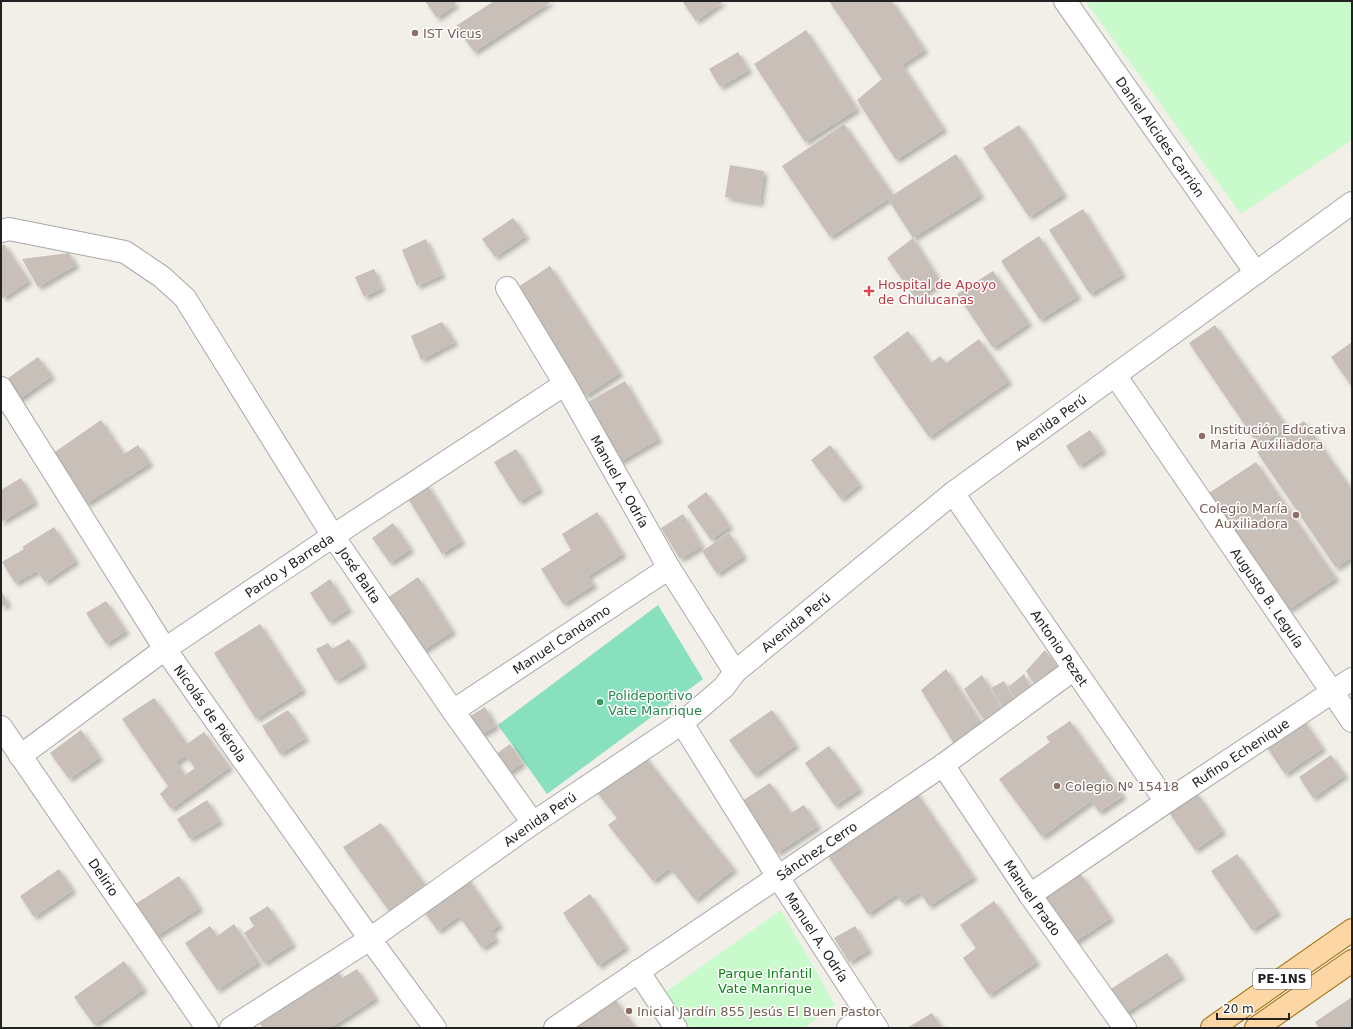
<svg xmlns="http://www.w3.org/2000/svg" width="1353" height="1029" font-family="'DejaVu Sans',sans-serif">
	<defs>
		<filter id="shadow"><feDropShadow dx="3.5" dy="3.5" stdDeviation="2" flood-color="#0004"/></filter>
	</defs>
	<rect width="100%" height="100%" fill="#f2efe9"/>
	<g fill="#c8facc">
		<path d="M 1085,1 L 1352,1 L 1352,140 L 1241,214 Z"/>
		<path d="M 781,910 L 835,1005 L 804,1028 L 691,1028 L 664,993 Z"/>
	</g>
	<path fill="#88e0be" d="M 658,605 L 703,679 L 547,794 L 498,725 Z"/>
	<g fill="#c7bfb8" fill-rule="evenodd" filter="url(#shadow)">
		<path d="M 425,1 L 454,1 L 456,4 L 437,18 Z"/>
		<path d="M 494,1 L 552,1 L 474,52 L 456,26 Z"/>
		<path d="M 682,1 L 724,1 L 696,21 Z"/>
		<path d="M 829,1 L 892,1 L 925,50 L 902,65 L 944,129 L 896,160 L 857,100 L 882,79 Z"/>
		<path d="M 806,30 L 857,109 L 805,142 L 754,64 Z"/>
		<path d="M 738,52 L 749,70 L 720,87 L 709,69 Z"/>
		<path d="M 844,124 L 893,195 L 956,154 L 981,195 L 913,238 L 888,199 L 830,237 L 782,166 Z"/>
		<path d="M 1019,125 L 1064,194 L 1029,217 L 983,148 Z"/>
		<path d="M 730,165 L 764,171 L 760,203 L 725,197 Z"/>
		<path d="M 1083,209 L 1123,274 L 1090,294 L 1049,230 Z"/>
		<path d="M 513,218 L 526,236 L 495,257 L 482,239 Z"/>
		<path d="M 1039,236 L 1078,296 L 1040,320 L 1001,261 Z"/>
		<path d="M 913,238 L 941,282 L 916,299 L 887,258 Z"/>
		<path d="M 426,239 L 442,275 L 417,286 L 402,250 Z"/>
		<path d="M 4,244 L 29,281 L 3,298 L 1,295 L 1,247 Z"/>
		<path d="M 69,253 L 76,265 L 38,287 L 22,259 Z"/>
		<path d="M 550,266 L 620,373 L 585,396 L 515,289 Z"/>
		<path d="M 374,269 L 382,288 L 364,297 L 355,277 Z"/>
		<path d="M 993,271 L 1029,323 L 993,348 L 957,294 Z"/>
		<path d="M 442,322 L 455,342 L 421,360 L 411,336 Z"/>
		<path d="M 1215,325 L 1287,427 L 1259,446 L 1189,343 Z"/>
		<path d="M 908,331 L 931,363 L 940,356 L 946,363 L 979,339 L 1009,381 L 929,437 L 873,357 Z"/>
		<path d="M 1352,342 L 1352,387 L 1331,357 Z"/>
		<path d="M 38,357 L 52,376 L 15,402 L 1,383 Z"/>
		<path d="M 625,381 L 659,439 L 619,462 L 586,403 Z"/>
		<path d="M 101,420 L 124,454 L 138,445 L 150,463 L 86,504 L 52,454 Z"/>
		<path d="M 1304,421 L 1352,490 L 1352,557 L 1336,568 L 1257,452 Z"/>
		<path d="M 1090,430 L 1103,450 L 1079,466 L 1066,446 Z"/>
		<path d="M 830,445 L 860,484 L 841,499 L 811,460 Z"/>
		<path d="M 516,449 L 540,489 L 519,502 L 494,462 Z"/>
		<path d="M 1256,462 L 1336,578 L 1288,610 L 1209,493 Z"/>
		<path d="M 21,478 L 35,502 L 1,522 L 1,490 Z"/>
		<path d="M 427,484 L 462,541 L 442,554 L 407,497 Z"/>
		<path d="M 706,492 L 730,526 L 711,540 L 687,506 Z"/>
		<path d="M 597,512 L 623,554 L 588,576 L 594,585 L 563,604 L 541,569 L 571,550 L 562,534 Z"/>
		<path d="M 683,514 L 702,546 L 680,559 L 661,528 Z"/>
		<path d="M 393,523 L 411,549 L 390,563 L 372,538 Z"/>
		<path d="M 54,527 L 76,561 L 45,582 L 37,571 L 15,583 L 2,562 L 24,549 L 22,547 Z"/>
		<path d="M 729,533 L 744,556 L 717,574 L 702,551 Z"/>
		<path d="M 418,577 L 453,631 L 415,656 L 380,603 Z"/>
		<path d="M 330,579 L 349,609 L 329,622 L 310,593 Z"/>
		<path d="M 1,590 L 8,604 L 1,607 Z"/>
		<path d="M 106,601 L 126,631 L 106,644 L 86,613 Z"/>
		<path d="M 260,624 L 303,690 L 256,719 L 214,653 Z"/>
		<path d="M 349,639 L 364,664 L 335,681 L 316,649 L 328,643 L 332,649 Z"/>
		<path d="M 1045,650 L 1061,671 L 1037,688 L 1026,671 Z"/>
		<path d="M 946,669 L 984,727 L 956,747 L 921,690 Z"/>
		<path d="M 1024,674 L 1034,695 L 1020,706 L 1008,687 Z"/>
		<path d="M 982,675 L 1005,714 L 988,726 L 964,689 Z"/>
		<path d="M 1004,681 L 1018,706 L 1006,713 L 991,688 Z"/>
		<path d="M 154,698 L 187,744 L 204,732 L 230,767 L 171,809 L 160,794 L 168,786 L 122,719 ZM 186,756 L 195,768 L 185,775 L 176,762 Z"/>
		<path d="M 485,707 L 496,726 L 481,735 L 469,717 Z"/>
		<path d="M 288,710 L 306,738 L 280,754 L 262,726 Z"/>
		<path d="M 772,710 L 796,745 L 754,775 L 729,740 Z"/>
		<path d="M 1302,718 L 1323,748 L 1285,774 L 1264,743 Z"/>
		<path d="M 1070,721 L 1123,796 L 1099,812 L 1091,801 L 1042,837 L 999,779 L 1050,742 L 1046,737 Z"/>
		<path d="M 81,730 L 100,757 L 69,779 L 50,753 Z"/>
		<path d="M 510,744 L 523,763 L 508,773 L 495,755 Z"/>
		<path d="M 829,746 L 860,789 L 835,806 L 805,763 Z"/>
		<path d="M 640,750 L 734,869 L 695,900 L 670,868 L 653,881 L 608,825 L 617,818 L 592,786 Z"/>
		<path d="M 1331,755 L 1345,775 L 1313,798 L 1299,777 Z"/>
		<path d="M 770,783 L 791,813 L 804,805 L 818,826 L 777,853 L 742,801 Z"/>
		<path d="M 914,789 L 974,877 L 929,906 L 920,892 L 902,903 L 897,894 L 868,914 L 824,850 Z"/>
		<path d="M 1196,792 L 1223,831 L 1195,850 L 1168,811 Z"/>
		<path d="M 207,800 L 220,821 L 190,839 L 177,819 Z"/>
		<path d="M 381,823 L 425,885 L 389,911 L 343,847 Z"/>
		<path d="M 1237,854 L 1278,912 L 1252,930 L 1211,871 Z"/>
		<path d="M 59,869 L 73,890 L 34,917 L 20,896 Z"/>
		<path d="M 465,874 L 500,925 L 491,931 L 496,939 L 482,948 L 459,916 L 438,931 L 420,906 Z"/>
		<path d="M 1081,874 L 1111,918 L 1069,946 L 1039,902 Z"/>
		<path d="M 179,876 L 200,908 L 155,937 L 134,905 Z"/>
		<path d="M 590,894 L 626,947 L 598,966 L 563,913 Z"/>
		<path d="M 994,901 L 1037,962 L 989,995 L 963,958 L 976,948 L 960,925 Z"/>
		<path d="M 268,906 L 293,944 L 264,963 L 244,933 L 254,926 L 249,918 Z"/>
		<path d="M 234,924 L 259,962 L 217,990 L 185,943 L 210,926 L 217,936 Z"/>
		<path d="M 855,926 L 869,950 L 849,962 L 834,938 Z"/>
		<path d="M 1167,953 L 1182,976 L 1121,1016 L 1106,992 Z"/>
		<path d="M 124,961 L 144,989 L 94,1025 L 74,997 Z"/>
		<path d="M 334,967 L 342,978 L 357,969 L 376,998 L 330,1028 L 263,1028 L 257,1020 Z"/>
		<path d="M 1352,997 L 1352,1028 L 1319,1028 L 1315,1022 Z"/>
		<path d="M 614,998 L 636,1028 L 571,1028 Z"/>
		<path d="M 932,1013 L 942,1028 L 907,1028 Z"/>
	</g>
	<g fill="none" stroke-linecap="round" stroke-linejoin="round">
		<g stroke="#a9a9a9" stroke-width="24">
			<g id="minor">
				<path id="s1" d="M 1065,1 L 1256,273"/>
				<path id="s2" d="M 1,231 L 9,229 L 125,252 L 162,277 L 185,298 L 333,536 L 453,711 L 533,823"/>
				<path id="s3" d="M 507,288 L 565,384 L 669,568 L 735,672"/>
				<path id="s4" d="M 1115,375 L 1352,721"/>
				<path id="s5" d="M 1,388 L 165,649 L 370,939 L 435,1028"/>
				<path id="s6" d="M 953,493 L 1166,802"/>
				<path id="s7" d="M 453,711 L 669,568"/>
				<path id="s8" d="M 682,723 L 778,877 L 867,1014 L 877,1028"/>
				<path id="s9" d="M 1,727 L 207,1028"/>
				<path id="s10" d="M 20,756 L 165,649 L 333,536 L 565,384"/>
				<path id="s11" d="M 943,765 L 1030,895 L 1125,1028"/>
				<path id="s12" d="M 1030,895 L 1166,802 L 1352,679"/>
				<path d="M 638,971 L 676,1028"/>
				<path id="s13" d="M 231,1028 L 370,939 L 533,823 L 682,723 L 724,687 L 735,672 L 953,493 L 1352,203"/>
				<path id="s14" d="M 555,1028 L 943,765 L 1074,669"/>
				<path d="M 848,1028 L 867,1014"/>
			</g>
		</g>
		<g stroke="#a06b00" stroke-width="24">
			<g id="primary">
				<path d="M 1212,1028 L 1352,930"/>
				<path d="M 1256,1028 L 1352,961"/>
			</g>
		</g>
		<use href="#minor" stroke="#fff" stroke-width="22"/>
		<use href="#primary" stroke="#fcd6a4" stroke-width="22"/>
	</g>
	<g fill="#8d6e63" stroke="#fff" stroke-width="1.5">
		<circle cx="415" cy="33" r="4"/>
		<circle cx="1202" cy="436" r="4"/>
		<circle cx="1296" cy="515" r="4"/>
		<circle cx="1057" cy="786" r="4"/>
		<circle cx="629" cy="1011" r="4"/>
	</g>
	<path fill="#e0444e" stroke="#fff" stroke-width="1.5" d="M867 285h4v4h4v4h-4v4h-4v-4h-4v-4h4z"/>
	<circle fill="#2e9e5b" stroke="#fff" stroke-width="1.5" cx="600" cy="702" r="4"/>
	<g text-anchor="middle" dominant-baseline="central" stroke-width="3" stroke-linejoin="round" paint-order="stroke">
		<rect fill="#fff" stroke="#646464" stroke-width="1" x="1253" y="969" width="58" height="20" rx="3"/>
		<g font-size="12" font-weight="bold" fill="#222">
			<text x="1282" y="979">PE-1NS</text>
		</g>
		<g font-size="13" fill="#785e54" stroke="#fff" text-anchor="start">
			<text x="423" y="33">IST Vicus</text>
			<text x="1210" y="429">Institución Educativa<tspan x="1210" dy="15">Maria Auxiliadora</tspan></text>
			<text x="1288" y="508" text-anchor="end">Colegio María<tspan x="1288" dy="15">Auxiliadora</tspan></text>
			<text x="1065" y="786">Colegio Nº 15418</text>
			<text x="637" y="1011">Inicial Jardín 855 Jesús El Buen Pastor</text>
		</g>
		<g font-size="13" fill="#222" stroke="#fff">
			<text stroke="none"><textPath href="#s1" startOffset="166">Daniel Alcides Carrión</textPath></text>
			<text stroke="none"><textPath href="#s13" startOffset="1021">Avenida Perú</textPath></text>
			<text stroke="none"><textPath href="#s3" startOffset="224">Manuel A. Odría</textPath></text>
			<text stroke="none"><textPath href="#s10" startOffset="330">Pardo y Barreda</textPath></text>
			<text stroke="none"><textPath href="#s2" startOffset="530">José Balta</textPath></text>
			<text stroke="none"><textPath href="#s4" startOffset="270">Augusto B. Leguía</textPath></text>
			<text stroke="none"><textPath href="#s13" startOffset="697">Avenida Perú</textPath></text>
			<text stroke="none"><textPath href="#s7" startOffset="130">Manuel Candamo</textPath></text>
			<text stroke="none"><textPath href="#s6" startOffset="188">Antonio Pezet</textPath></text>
			<text stroke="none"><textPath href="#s5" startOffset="387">Nicolás de Piérola</textPath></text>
			<text stroke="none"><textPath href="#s12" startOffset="254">Rufino Echenique</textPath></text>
			<text stroke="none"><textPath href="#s13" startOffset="373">Avenida Perú</textPath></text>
			<text stroke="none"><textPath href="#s14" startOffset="316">Sánchez Cerro</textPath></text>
			<text stroke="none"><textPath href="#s9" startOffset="182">Delirio</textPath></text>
			<text stroke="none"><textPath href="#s11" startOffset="160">Manuel Prado</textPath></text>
			<text stroke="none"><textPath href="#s8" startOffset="253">Manuel A. Odría</textPath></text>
		</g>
		<g font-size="13" fill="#be3a42" stroke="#fff" text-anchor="start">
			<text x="878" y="284">Hospital de Apoyo<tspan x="878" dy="15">de Chulucanas</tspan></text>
		</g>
		<g font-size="13" fill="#27864d" stroke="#fff" text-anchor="start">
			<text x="608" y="695">Polideportivo<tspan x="608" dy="15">Vate Manrique</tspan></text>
		</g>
		<g font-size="13" fill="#0c8416" stroke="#fff">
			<text x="765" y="973">Parque Infantil<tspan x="765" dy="15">Vate Manrique</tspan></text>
		</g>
	</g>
	<rect width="1353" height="1029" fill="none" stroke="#222222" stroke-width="4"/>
	<path d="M1217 1013v6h72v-6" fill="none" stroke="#222222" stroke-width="2"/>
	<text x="1223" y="1013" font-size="12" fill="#222222" stroke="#ffffff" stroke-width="3" paint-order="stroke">20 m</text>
</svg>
